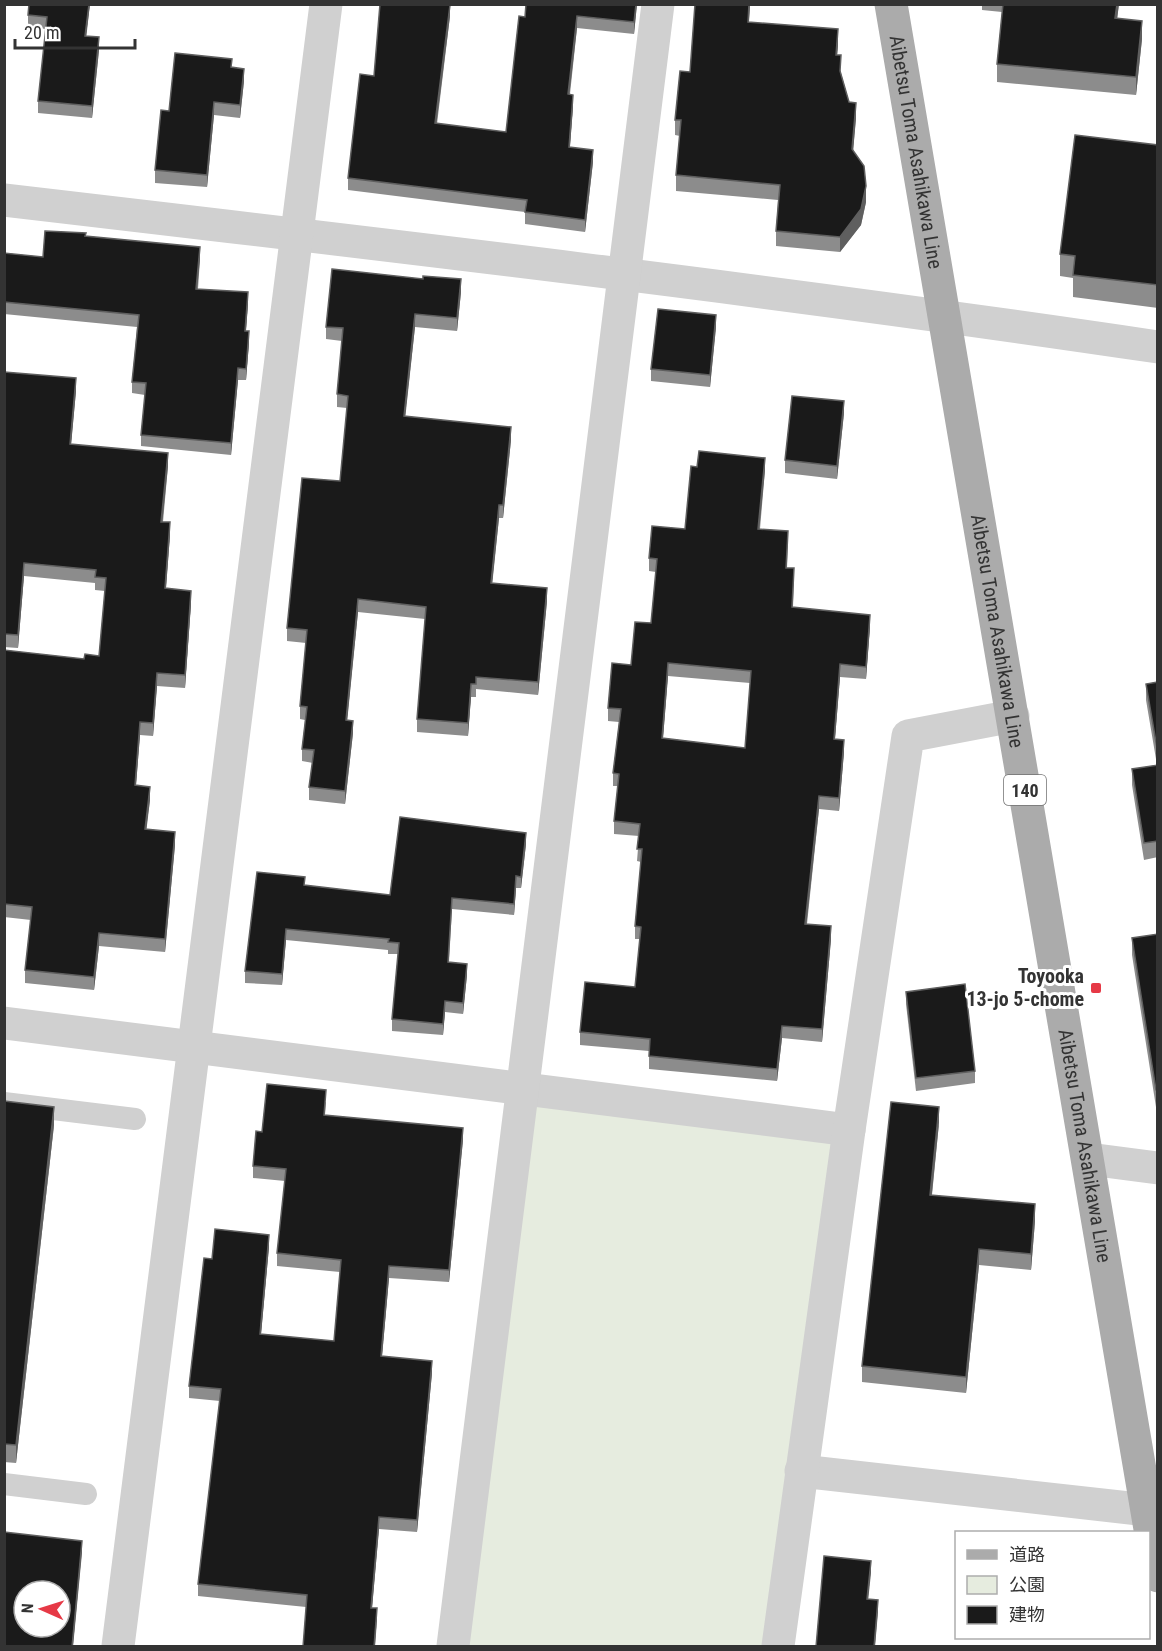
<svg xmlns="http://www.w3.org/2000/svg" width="1162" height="1651" font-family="'Roboto Condensed','Noto Sans JP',sans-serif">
	<rect width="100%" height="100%" fill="#fff"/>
	<path fill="#e6ecdf" d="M 521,1088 L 849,1130 L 778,1646 L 453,1646 Z"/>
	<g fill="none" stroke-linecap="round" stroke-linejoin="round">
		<g stroke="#d0d0d0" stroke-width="22">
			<path d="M 4,1103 L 135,1119"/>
			<path d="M 4,1484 L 86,1494"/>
		</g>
		<g stroke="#d0d0d0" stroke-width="33">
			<path d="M 4,200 C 389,245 774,290 1158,347"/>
			<path d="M 4,1023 L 849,1130"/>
			<path d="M 1089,1159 L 1158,1168"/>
			<path d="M 801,1471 L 1147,1510"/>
			<path d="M 118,1646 L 326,4"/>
			<path d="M 453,1646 L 658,4"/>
			<path d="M 778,1646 L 849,1130 L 908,736 L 1013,716"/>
		</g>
		<path stroke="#ababab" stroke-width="33" id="s1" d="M 891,4 L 1158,1576"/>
	</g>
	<g fill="#8c8c8c" fill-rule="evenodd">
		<path d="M 90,4 L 86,36 L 99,50 L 92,118 L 38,113 L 38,101 L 46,29 L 28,27 L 28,15 Z"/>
		<path d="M 526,4 L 637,4 L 634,34 L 577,28 L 570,94 L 573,107 L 570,147 L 593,162 L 585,232 L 525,224 L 525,212 L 348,190 L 348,178 L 374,76 L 450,16 L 437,124 L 506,132 L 525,17 Z"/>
		<path d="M 695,4 L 750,4 L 749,22 L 838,45 L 837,55 L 841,73 L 849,102 L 856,118 L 853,150 L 866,202 L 861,225 L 840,252 L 776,246 L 776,231 L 778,200 L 676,191 L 676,175 L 680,136 L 675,135 L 675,120 L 690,72 Z"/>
		<path d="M 982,4 L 1119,4 L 1117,18 L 1142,39 L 1136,95 L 997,82 L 997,64 L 1002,12 L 982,10 Z"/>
		<path d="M 232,68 L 244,81 L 240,118 L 214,115 L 207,187 L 155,183 L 155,170 L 169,111 Z"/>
		<path d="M 1158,145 L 1158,308 L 1073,297 L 1073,278 L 1060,276 L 1060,254 Z"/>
		<path d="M 86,236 L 200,259 L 198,289 L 248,304 L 246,331 L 249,343 L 246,380 L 238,380 L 231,455 L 141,446 L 141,435 L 145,395 L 132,393 L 132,382 L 137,327 L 4,314 L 4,253 L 43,257 Z"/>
		<path d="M 461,292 L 457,331 L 415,327 L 405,416 L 511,440 L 503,518 L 499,518 L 492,583 L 547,601 L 538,695 L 476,689 L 476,697 L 471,697 L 468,736 L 417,732 L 417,719 L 425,619 L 358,612 L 347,720 L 353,733 L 345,804 L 309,800 L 309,787 L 313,763 L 302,761 L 302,749 L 305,720 L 300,719 L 300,706 L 306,643 L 287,641 L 287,628 L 340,481 L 347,408 L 337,407 L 337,394 L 342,341 L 326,339 L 326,327 Z"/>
		<path d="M 716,327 L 710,387 L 651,381 L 651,369 Z"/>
		<path d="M 4,372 L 76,391 L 71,444 L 168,466 L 163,522 L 170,535 L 166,588 L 191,604 L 185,688 L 157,686 L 153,736 L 140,735 L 136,785 L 150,800 L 146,829 L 175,845 L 165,952 L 99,946 L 94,990 L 25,983 L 25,970 L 31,920 L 4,917 L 4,650 L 84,659 L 99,656 L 105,591 L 95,590 L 95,583 L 24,576 L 18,648 L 4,647 Z"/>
		<path d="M 844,413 L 837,479 L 785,473 L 785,460 Z"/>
		<path d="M 697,467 L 765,470 L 760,529 L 788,544 L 787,568 L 794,581 L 793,607 L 870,627 L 866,679 L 840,677 L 835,739 L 844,752 L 839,811 L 819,809 L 807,924 L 831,939 L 822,1042 L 782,1038 L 777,1081 L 649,1069 L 649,1051 L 580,1045 L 580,1032 L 635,987 L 640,939 L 635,939 L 635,926 L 641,862 L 637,861 L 639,836 L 614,834 L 614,821 L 618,786 L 613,786 L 613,773 L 619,722 L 608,721 L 608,708 L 631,665 L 651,623 L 656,572 L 649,571 L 649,558 L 685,529 ZM 668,676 L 750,683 L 745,748 L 663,738 Z"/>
		<path d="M 1158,682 L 1158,857 L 1144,860 L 1132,785 L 1132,769 L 1157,765 L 1146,700 L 1146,684 Z"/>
		<path d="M 526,844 L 521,888 L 516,888 L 514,915 L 452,909 L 449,962 L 467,975 L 463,1014 L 445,1012 L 443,1035 L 392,1031 L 392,1019 L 398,954 L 388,954 L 388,950 L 286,940 L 282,985 L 245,983 L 245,971 L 305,886 L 390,895 Z"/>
		<path d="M 1158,934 L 1158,1108 L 1156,1107 L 1132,955 L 1132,938 Z"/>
		<path d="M 906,992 L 975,1071 L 975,1083 L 916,1091 L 906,1004 Z"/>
		<path d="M 4,1101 L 54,1125 L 16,1463 L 4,1462 Z"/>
		<path d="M 326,1102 L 325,1115 L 463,1140 L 449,1282 L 389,1278 L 382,1356 L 432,1373 L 417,1532 L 379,1529 L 372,1608 L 377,1620 L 306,1607 L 198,1596 L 198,1584 L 220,1401 L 189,1398 L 189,1386 L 212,1259 L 269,1247 L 261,1334 L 334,1341 L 340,1272 L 277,1266 L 277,1253 L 285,1181 L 253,1178 L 253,1166 L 262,1132 Z"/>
		<path d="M 939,1123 L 932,1195 L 1035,1221 L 1031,1270 L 979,1265 L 966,1393 L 862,1382 L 862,1366 Z"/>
	</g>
	<g fill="#5f5f5f">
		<path d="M 89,4 L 90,4 L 85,48 L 85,36 Z"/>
		<path d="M 636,4 L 637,4 L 634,34 L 634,22 Z"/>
		<path d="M 749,4 L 750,4 L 748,37 L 748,22 Z"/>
		<path d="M 1117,4 L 1119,4 L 1115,36 L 1115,18 Z"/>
		<path d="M 450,5 L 450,16 L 435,135 L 435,123 Z"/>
		<path d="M 577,16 L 577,28 L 568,106 L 568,94 Z"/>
		<path d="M 1142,21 L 1142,39 L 1136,95 L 1136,77 Z"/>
		<path d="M 838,29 L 838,45 L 836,70 L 836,55 Z"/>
		<path d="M 99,37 L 99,50 L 92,118 L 92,106 Z"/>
		<path d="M 244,69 L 244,81 L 240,118 L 240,105 Z"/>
		<path d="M 573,95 L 573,107 L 569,158 L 569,147 Z"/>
		<path d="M 214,102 L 214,115 L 207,187 L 207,175 Z"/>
		<path d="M 856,103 L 856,118 L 852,164 L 852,149 Z"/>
		<path d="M 593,150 L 593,162 L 585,232 L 585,220 Z"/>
		<path d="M 866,186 L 866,202 L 861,225 L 840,252 L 840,237 Z"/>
		<path d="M 200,247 L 200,259 L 196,301 L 196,289 Z"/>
		<path d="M 461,279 L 461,292 L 457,331 L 457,318 Z"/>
		<path d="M 248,292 L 248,304 L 245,343 L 245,331 Z"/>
		<path d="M 415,314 L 415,327 L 404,429 L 404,416 Z"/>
		<path d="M 716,315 L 716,327 L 710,387 L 710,375 Z"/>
		<path d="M 249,331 L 249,343 L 246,380 L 246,369 Z"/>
		<path d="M 238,368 L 238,380 L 231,455 L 231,443 Z"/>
		<path d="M 76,378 L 76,391 L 70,457 L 70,444 Z"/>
		<path d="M 844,401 L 844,413 L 837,479 L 837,466 Z"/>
		<path d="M 511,427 L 511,440 L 503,518 L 503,505 Z"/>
		<path d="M 168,453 L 168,466 L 161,535 L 161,522 Z"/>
		<path d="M 765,458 L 765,470 L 758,542 L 758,529 Z"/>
		<path d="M 499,505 L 499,518 L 491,596 L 491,583 Z"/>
		<path d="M 170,522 L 170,535 L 165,601 L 165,588 Z"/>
		<path d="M 24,563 L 24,576 L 18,648 L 18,635 Z"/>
		<path d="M 547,588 L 547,601 L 538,695 L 538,682 Z"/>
		<path d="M 191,591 L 191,604 L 185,688 L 185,675 Z"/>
		<path d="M 358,599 L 358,612 L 346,733 L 346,720 Z"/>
		<path d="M 870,615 L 870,627 L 866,679 L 866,667 Z"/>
		<path d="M 668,663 L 668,676 L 662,751 L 662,738 Z"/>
		<path d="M 840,664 L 840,677 L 834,751 L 834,739 Z"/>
		<path d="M 157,673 L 157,686 L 153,736 L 153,723 Z"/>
		<path d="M 471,684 L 471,697 L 468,736 L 468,723 Z"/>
		<path d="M 353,721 L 353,733 L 345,804 L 345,791 Z"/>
		<path d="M 140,722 L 140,735 L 135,798 L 135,785 Z"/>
		<path d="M 844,740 L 844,752 L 839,811 L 839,798 Z"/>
		<path d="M 150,787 L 150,800 L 145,842 L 145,829 Z"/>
		<path d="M 819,796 L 819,809 L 805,937 L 805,924 Z"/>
		<path d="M 175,832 L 175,845 L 165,952 L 165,939 Z"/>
		<path d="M 526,833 L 526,844 L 521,888 L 521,877 Z"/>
		<path d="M 516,876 L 516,888 L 514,915 L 514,904 Z"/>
		<path d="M 831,926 L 831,939 L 822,1042 L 822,1029 Z"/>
		<path d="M 286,929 L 286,940 L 282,985 L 282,974 Z"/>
		<path d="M 99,933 L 99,946 L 94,990 L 94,977 Z"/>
		<path d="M 467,964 L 467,975 L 463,1014 L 463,1003 Z"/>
		<path d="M 445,1001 L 445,1012 L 443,1035 L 443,1024 Z"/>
		<path d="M 782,1026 L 782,1038 L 777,1081 L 777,1069 Z"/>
		<path d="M 54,1107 L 54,1125 L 16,1463 L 16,1445 Z"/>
		<path d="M 939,1107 L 939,1123 L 930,1212 L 930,1195 Z"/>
		<path d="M 463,1128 L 463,1140 L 449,1282 L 449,1270 Z"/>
		<path d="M 1035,1204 L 1035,1221 L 1031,1270 L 1031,1254 Z"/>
		<path d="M 269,1235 L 269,1247 L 260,1346 L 260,1334 Z"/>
		<path d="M 979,1249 L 979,1265 L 966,1393 L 966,1377 Z"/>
		<path d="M 389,1266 L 389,1278 L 381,1368 L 381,1356 Z"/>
		<path d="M 432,1361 L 432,1373 L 417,1532 L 417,1520 Z"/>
		<path d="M 379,1517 L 379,1529 L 371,1620 L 371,1608 Z"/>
		<path d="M 82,1541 L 82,1553 L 73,1647 L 72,1647 Z"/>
		<path d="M 871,1561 L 871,1573 L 867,1611 L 867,1599 Z"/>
		<path d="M 878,1600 L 878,1612 L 875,1647 L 874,1647 Z"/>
		<path d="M 377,1608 L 377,1620 L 375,1647 L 374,1647 Z"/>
	</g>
	<g fill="#1a1a1a" stroke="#5f5f5f" stroke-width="1.5" fill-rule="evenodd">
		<path d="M 29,4 L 89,4 L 85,36 L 99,37 L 92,106 L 38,101 L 47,17 L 28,15 Z"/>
		<path d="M 380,4 L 450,5 L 435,123 L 506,132 L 519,16 L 525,17 L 526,4 L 636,4 L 634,22 L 577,16 L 568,94 L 573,95 L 569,147 L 593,150 L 585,220 L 525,212 L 527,200 L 348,178 L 360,74 L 374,76 Z"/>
		<path d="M 695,4 L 749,4 L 748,22 L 838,29 L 836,55 L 841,55 L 840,71 L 849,102 L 856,103 L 852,149 L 864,166 L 866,186 L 861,209 L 840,237 L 776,231 L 780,185 L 676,175 L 681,120 L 675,120 L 680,71 L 690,72 Z"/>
		<path d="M 1003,4 L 1117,4 L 1115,18 L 1142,21 L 1136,77 L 997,64 Z"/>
		<path d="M 175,53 L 232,59 L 231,67 L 244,69 L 240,105 L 214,102 L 207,175 L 155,170 L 161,110 L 169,111 Z"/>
		<path d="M 1075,135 L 1158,145 L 1158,285 L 1073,275 L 1075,256 L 1060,254 Z"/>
		<path d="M 45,231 L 86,233 L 85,236 L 200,247 L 196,289 L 248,292 L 245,331 L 249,331 L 246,369 L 238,368 L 231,443 L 141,435 L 146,383 L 132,382 L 139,315 L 4,302 L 4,253 L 43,257 Z"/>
		<path d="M 332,269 L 423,279 L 423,276 L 461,279 L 457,318 L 415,314 L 404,416 L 511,427 L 503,505 L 499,505 L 491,583 L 547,588 L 538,682 L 476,677 L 476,684 L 471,684 L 468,723 L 417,719 L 426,607 L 358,599 L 346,720 L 353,721 L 345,791 L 309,787 L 314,750 L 302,749 L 307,707 L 300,706 L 307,630 L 287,628 L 302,478 L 340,481 L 348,396 L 337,394 L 343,328 L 326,327 Z"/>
		<path d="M 658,309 L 716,315 L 710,375 L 651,369 Z"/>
		<path d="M 4,372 L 76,378 L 70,444 L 168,453 L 161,522 L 170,522 L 165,588 L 191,591 L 185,675 L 157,673 L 153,723 L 140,722 L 135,785 L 150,787 L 145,829 L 175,832 L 165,939 L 99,933 L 94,977 L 25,970 L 32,907 L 4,904 L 4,650 L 84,659 L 85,654 L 99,656 L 106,578 L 95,577 L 96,570 L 24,563 L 18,635 L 4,634 Z"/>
		<path d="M 792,396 L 844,401 L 837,466 L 785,460 Z"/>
		<path d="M 699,451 L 765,458 L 758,529 L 788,531 L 786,568 L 794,568 L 792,607 L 870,615 L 866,667 L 840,664 L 834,739 L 844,740 L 839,798 L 819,796 L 805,924 L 831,926 L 822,1029 L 782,1026 L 777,1069 L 649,1056 L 650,1039 L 580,1032 L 585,982 L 635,987 L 641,927 L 635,926 L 642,849 L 637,849 L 640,824 L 614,821 L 619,774 L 613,773 L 621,709 L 608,708 L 612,663 L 631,665 L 635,622 L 651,623 L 657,559 L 649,558 L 652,526 L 685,529 L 691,466 L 697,467 ZM 668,663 L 751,671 L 745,748 L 662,738 Z"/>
		<path d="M 1158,682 L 1158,754 L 1146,684 Z"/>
		<path d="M 1158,765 L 1158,841 L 1144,843 L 1132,769 Z"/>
		<path d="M 400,817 L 526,833 L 521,877 L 516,876 L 514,904 L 452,898 L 448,962 L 467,964 L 463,1003 L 445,1001 L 443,1024 L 392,1019 L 399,943 L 388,942 L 389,939 L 286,929 L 282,974 L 245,971 L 257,872 L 305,877 L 304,885 L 390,895 Z"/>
		<path d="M 1158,934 L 1158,1092 L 1156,1090 L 1132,938 Z"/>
		<path d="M 965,984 L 975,1071 L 916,1078 L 906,992 Z"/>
		<path d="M 267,1084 L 326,1090 L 324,1115 L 463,1128 L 449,1270 L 389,1266 L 381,1356 L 432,1361 L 417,1520 L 379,1517 L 371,1608 L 377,1608 L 374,1647 L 303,1647 L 307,1595 L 198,1584 L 221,1389 L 189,1386 L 204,1258 L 212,1259 L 215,1229 L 269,1235 L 260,1334 L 334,1341 L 341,1260 L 277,1253 L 286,1169 L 253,1166 L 256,1131 L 262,1132 Z"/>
		<path d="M 4,1101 L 54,1107 L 16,1445 L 4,1444 Z"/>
		<path d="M 891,1102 L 939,1107 L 930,1195 L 1035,1204 L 1031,1254 L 979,1249 L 966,1377 L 862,1366 Z"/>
		<path d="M 4,1532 L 82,1541 L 72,1647 L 4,1647 ZM 24,1591 L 60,1591 L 60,1627 L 24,1627 Z"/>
		<path d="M 824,1556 L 871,1561 L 867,1599 L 878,1600 L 874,1647 L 816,1647 Z"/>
	</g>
	<rect fill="#e63946" stroke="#fff" stroke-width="2" x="1090" y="982" width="12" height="12" rx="3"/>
	<g text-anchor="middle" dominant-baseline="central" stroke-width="6" stroke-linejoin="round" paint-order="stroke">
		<rect fill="#fff" stroke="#707070" stroke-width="1.5" x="1004" y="775" width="42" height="30" rx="4.5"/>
		<g font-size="18" font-weight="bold" fill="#333">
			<text x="1025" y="790">140</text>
		</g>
		<g font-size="20" fill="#333" stroke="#fff">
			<text stroke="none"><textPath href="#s1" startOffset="150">Aibetsu Toma Asahikawa Line</textPath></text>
			<text stroke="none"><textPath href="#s1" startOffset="636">Aibetsu Toma Asahikawa Line</textPath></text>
			<text stroke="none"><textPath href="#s1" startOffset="1158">Aibetsu Toma Asahikawa Line</textPath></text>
		</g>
		<g font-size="20" font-weight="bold" fill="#333" stroke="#fff" text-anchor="end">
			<text x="1084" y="976">Toyooka<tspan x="1084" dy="23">13-jo 5-chome</tspan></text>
		</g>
	</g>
	<rect width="1162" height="1651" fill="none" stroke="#333333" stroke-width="12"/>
	<rect x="955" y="1531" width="195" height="108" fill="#ffffff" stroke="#adadad" stroke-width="1.5"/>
	<rect x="967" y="1550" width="30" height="9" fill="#ababab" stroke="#adadad" stroke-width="1.5"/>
	<text x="1009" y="1561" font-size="18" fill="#333333">道路</text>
	<rect x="967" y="1576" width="30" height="18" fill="#e6ecdf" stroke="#adadad" stroke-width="1.5"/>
	<text x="1009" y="1591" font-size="18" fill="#333333">公園</text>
	<rect x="967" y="1606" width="30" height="18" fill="#1a1a1a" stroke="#adadad" stroke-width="1.5"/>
	<text x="1009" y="1621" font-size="18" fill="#333333">建物</text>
	<g transform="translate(42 1609) rotate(273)"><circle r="28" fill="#ffffff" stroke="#adadad" stroke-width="1.5"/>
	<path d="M0-4.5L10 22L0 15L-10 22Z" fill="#e63946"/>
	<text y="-9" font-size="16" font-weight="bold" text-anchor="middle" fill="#333333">N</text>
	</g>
	<path d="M15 39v9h120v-9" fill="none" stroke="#333333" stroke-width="3"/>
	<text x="24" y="39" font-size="18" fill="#333333" stroke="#ffffff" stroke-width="4.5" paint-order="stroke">20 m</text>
</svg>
